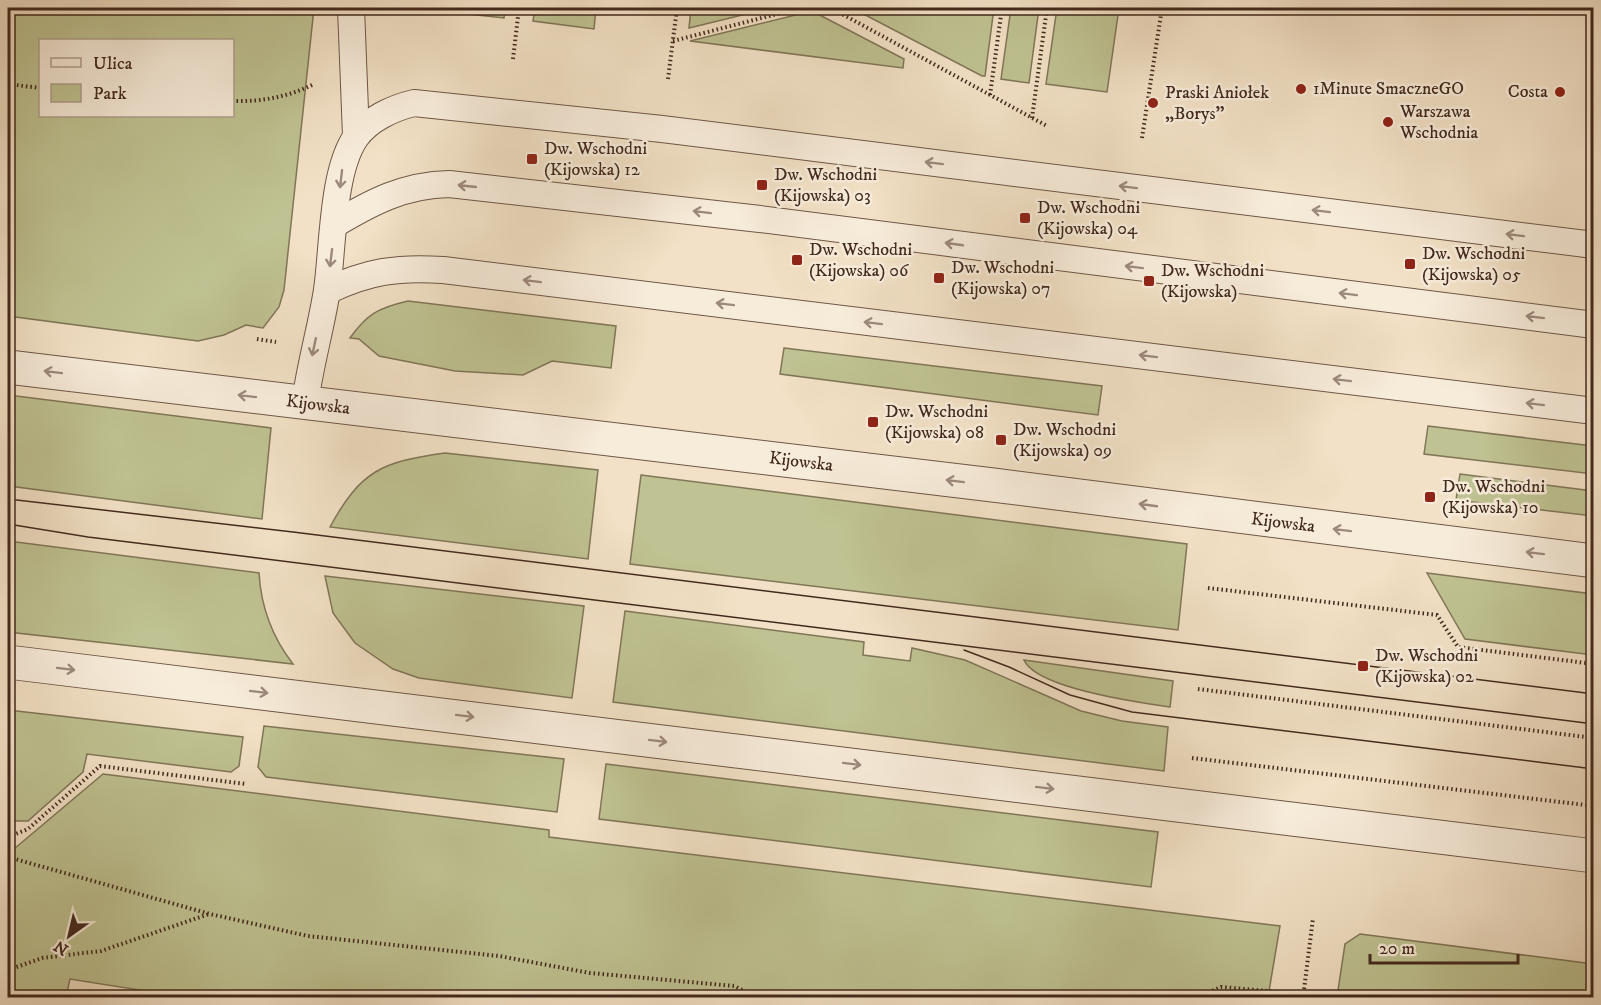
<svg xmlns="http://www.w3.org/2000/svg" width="1601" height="1005" font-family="'IM FELL DW Pica',serif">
	<rect width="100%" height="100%" fill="#f2e1c6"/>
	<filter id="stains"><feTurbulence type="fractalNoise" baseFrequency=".00333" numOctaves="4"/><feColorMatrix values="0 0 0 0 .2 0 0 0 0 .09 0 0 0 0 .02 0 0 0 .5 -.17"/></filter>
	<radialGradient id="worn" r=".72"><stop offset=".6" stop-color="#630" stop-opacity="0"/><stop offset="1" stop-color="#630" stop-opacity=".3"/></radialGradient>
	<g fill="#bfc292" stroke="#807658" stroke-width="1.5" fill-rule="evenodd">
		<path d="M 8,8 L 314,8 L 284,290 L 279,307 L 263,328 L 246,325 L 224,335 L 198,341 L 8,316 ZM 40,40 L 232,40 L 232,116 L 40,116 Z"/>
		<path d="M 411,8 L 505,8 L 504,18 Z"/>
		<path d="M 535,8 L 596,8 L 594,29 L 533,21 Z"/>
		<path d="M 691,8 L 771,8 L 689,28 Z"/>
		<path d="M 852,8 L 994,8 L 985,76 L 982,76 Z"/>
		<path d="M 1011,8 L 1039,8 L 1029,83 L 1001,79 Z"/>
		<path d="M 1057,8 L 1119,8 L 1107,92 L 1046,84 Z"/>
		<path d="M 812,11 L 904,59 L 903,68 L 690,41 Z"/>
		<path d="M 408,301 L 616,326 L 611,368 L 552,361 L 523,375 L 455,371 L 379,356 L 359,339 L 350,338 C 367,314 378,308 408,301 Z"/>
		<path d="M 784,348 L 1102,386 L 1098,415 L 780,374 Z"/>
		<path d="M 8,395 L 271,428 L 262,519 L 9,486 Z"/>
		<path d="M 1428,426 L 1593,446 L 1593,474 L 1424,454 Z"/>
		<path d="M 445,453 L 598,470 L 588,559 L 330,527 C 361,470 382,462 445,453 Z"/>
		<path d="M 1460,474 L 1593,491 L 1593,516 L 1456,500 Z"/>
		<path d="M 641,475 L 1187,544 L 1178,630 L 630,564 Z"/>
		<path d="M 8,541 L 259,573 C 261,607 272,637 293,664 L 8,632 Z"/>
		<path d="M 1427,573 L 1593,594 L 1593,655 L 1465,639 Z"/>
		<path d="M 325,576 L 584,606 L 572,698 L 419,678 L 393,669 L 355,643 L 333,613 Z"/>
		<path d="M 625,611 L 864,642 L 863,655 L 910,661 L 912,648 L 965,660 L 1081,711 L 1122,721 L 1168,727 L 1164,771 L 613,702 Z"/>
		<path d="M 1024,660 L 1173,681 L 1170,707 C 1141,703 1036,688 1024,660 Z"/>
		<path d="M 8,710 L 243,737 L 239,766 L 231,772 L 87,754 L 83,772 L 28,821 L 8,821 Z"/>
		<path d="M 264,726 L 564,759 L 557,812 L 266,777 L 258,767 Z"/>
		<path d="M 606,764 L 1158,832 L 1151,887 L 599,819 Z"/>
		<path d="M 103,774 L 549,830 L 549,837 L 1280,926 L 1268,997 L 190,998 L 70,979 L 66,997 L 8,997 L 8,854 Z"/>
		<path d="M 1360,934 L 1593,964 L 1593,997 L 1337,997 L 1345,944 Z"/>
	</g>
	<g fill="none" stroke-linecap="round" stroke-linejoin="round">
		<g stroke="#6e5747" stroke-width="28">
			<g id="service">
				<path d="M 351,8 L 356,136"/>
				<path d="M 335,224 C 372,202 404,185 449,184 L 760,219 L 1594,325"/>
				<path d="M 327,291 C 368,271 398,267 443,270 L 1594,411"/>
				<path d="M 305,403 C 310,365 321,328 327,290 C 333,248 332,171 356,137 C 369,119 393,108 414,103 L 662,129 L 1594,245"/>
			</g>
		</g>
		<g stroke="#6e5747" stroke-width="35">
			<g id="tertiary">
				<path d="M 8,367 L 993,485 L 1594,561"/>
				<path d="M 8,662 L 1594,856"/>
			</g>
		</g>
		<g stroke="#42291d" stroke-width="4" stroke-dasharray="1.5 3" stroke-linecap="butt">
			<path d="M 831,8 L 1047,126"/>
			<path d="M 673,41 L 800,8"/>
			<path d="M 513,59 L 519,8"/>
			<path d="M 668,79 L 677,8"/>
			<path d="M 8,84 L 40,88"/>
			<path d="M 990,95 L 1002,8"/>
			<path d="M 232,101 C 261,102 288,97 314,84"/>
			<path d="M 1032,118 L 1047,8"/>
			<path d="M 1142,138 L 1162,8"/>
			<path d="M 257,339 L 276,342"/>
			<path d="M 1208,588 L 1437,615 L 1458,647 L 1594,664"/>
			<path d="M 1198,689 L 1594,738"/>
			<path d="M 1192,758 L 1594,806"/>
			<path d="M 8,837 L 28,829 L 100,766 L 246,784"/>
			<path d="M 8,857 L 210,914 L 308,936 L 499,956 L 590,973 L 734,986 L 758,998"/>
			<path d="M 8,970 L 42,958 L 101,951 L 209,914"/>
			<path d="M 1196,998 L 1221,987 L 1303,994 L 1312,998"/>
			<path d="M 1303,998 L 1313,918"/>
		</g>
		<use href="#service" stroke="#f7ecda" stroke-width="26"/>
		<use href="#tertiary" stroke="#f7ecda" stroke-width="33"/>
		<g stroke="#42291d" stroke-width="1.5">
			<path d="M 8,499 L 293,532 L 1594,694"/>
			<path d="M 8,524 L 88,537 L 1594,724"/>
			<path d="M 964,650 L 1009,667 L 1070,695 L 1132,712 L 1594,769"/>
		</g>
	</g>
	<defs><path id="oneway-shaft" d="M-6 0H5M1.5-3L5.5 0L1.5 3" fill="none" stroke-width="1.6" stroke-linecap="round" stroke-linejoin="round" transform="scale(1.5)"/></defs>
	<g stroke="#9c8a7c">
		<use href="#oneway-shaft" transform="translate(934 163) rotate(-173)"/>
		<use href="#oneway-shaft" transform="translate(341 179) rotate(97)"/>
		<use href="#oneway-shaft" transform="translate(467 186) rotate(-174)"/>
		<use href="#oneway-shaft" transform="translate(1128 187) rotate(-173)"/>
		<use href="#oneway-shaft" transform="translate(1321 211) rotate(-173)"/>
		<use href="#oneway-shaft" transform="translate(702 212) rotate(-173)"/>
		<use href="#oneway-shaft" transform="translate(1515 235) rotate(-173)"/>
		<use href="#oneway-shaft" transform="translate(954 244) rotate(-172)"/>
		<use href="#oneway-shaft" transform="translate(331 258) rotate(97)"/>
		<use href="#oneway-shaft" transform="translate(1134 267) rotate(-173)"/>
		<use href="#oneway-shaft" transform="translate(532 281) rotate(-173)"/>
		<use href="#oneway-shaft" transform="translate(1348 294) rotate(-173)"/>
		<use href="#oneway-shaft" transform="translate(725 304) rotate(-173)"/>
		<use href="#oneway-shaft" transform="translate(1535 317) rotate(-173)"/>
		<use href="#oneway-shaft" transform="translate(873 323) rotate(-173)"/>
		<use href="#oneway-shaft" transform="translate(314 347) rotate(102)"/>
		<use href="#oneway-shaft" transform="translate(1148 356) rotate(-173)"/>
		<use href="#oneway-shaft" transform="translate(53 372) rotate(-173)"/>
		<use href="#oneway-shaft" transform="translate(1342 380) rotate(-173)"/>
		<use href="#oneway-shaft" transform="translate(247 396) rotate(-173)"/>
		<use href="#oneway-shaft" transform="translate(1535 404) rotate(-173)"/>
		<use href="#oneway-shaft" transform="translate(955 481) rotate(-173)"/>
		<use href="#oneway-shaft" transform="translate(1148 505) rotate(-172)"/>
		<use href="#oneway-shaft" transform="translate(1342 530) rotate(-173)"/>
		<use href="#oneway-shaft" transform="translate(1535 553) rotate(-173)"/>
		<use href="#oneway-shaft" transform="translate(66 669) rotate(7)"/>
		<use href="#oneway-shaft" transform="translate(259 692) rotate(7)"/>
		<use href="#oneway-shaft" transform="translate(465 716) rotate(7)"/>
		<use href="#oneway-shaft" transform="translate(658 741) rotate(7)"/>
		<use href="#oneway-shaft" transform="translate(852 764) rotate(7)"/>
		<use href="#oneway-shaft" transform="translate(1045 788) rotate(7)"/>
	</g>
	<g fill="#8f2418" stroke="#f7ecda" stroke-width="2">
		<circle cx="1301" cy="89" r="6"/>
		<circle cx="1560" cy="92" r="6"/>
		<circle cx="1153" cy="103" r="6"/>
		<circle cx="1388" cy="122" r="6"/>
		<rect x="526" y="153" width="12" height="12" rx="3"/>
		<rect x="756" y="179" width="12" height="12" rx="3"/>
		<rect x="1019" y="212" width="12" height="12" rx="3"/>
		<rect x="791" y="254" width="12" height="12" rx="3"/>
		<rect x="1404" y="258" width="12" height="12" rx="3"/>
		<rect x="933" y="272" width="12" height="12" rx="3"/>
		<rect x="1143" y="275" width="12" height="12" rx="3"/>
		<rect x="867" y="416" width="12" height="12" rx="3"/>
		<rect x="995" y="434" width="12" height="12" rx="3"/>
		<rect x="1424" y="491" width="12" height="12" rx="3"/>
		<rect x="1357" y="660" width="12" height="12" rx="3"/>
	</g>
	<g text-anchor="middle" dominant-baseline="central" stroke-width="5" stroke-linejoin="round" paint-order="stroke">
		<g font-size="18" fill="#42291d" stroke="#f7ecda" text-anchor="start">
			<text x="1313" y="89">1Minute SmaczneGO</text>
			<text x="1548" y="92" text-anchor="end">Costa</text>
			<text x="1165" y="93">Praski Aniołek<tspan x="1165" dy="21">„Borys”</tspan></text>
			<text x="1400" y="112">Warszawa<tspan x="1400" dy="21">Wschodnia</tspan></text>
			<text x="544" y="149">Dw. Wschodni<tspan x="544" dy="21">(Kijowska) 12</tspan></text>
			<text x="774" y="175">Dw. Wschodni<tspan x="774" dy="21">(Kijowska) 03</tspan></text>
			<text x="1037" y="208">Dw. Wschodni<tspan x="1037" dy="21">(Kijowska) 04</tspan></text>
			<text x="809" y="250">Dw. Wschodni<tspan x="809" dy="21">(Kijowska) 06</tspan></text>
			<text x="1422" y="254">Dw. Wschodni<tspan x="1422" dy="21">(Kijowska) 05</tspan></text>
			<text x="951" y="268">Dw. Wschodni<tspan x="951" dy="21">(Kijowska) 07</tspan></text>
			<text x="1161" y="271">Dw. Wschodni<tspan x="1161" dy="21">(Kijowska)</tspan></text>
			<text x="885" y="412">Dw. Wschodni<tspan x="885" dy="21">(Kijowska) 08</tspan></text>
			<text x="1013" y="430">Dw. Wschodni<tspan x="1013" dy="21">(Kijowska) 09</tspan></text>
			<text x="1442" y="487">Dw. Wschodni<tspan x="1442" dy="21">(Kijowska) 10</tspan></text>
			<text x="1375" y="656">Dw. Wschodni<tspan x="1375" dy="21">(Kijowska) 02</tspan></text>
		</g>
		<g font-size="18" fill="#42291d" stroke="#f7ecda">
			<text transform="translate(318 405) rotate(7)">Kijowska</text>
			<text transform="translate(801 462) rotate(7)">Kijowska</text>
			<text transform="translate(1283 523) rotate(7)">Kijowska</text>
		</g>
	</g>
	<rect width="1601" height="1005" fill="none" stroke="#f2e1c6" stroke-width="30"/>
	<rect x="9" y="9" width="1583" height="987" fill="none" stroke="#42291d" stroke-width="3"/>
	<rect x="15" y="15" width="1571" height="975" fill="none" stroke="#42291d" stroke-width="1.5"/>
	<rect x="39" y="39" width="195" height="78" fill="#f7ecda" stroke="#af9e8e" stroke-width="1.5"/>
	<rect x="51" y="58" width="30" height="9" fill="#f7ecda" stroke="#af9e8e" stroke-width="1.5"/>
	<text x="93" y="69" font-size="18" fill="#42291d">Ulica</text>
	<rect x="51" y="84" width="30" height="18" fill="#bfc292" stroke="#af9e8e" stroke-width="1.5"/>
	<text x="93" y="99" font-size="18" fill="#42291d">Park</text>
	<g transform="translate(69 936) rotate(214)" stroke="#f7ecda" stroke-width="4.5" paint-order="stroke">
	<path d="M0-4.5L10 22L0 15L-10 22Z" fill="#42291d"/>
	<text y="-9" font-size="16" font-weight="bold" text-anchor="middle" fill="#42291d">N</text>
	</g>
	<path d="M1370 954v9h148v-9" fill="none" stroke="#42291d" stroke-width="3"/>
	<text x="1379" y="954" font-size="18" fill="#42291d" stroke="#f7ecda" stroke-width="4.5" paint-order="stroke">20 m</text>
	<rect width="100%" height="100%" filter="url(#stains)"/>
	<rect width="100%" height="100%" fill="url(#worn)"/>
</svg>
